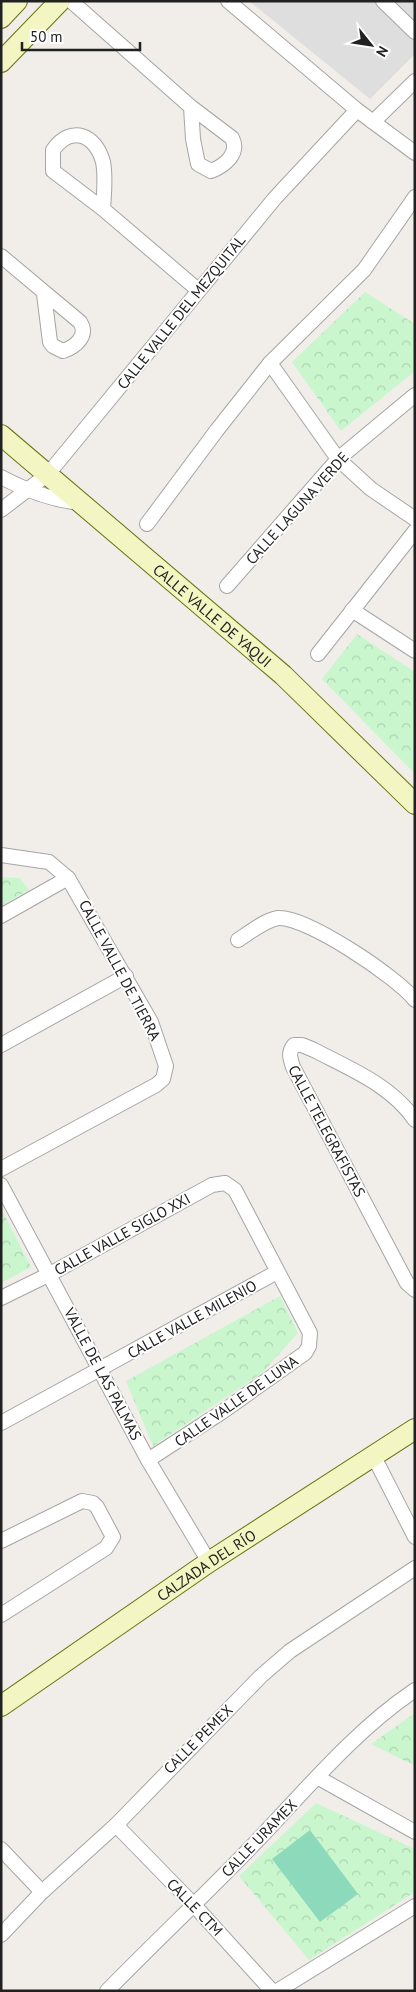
<svg xmlns="http://www.w3.org/2000/svg" width="416" height="1992" font-family="'PT Sans',sans-serif">
	<defs>
		<pattern id="park-crowns" width="20" height="18" patternUnits="userSpaceOnUse" patternTransform="scale(1.25)"><rect width="20" height="18" fill="#caf6ce"/><path d="M2 6a3 3 0 1 1 6 0M12 15a3 3 0 1 1 6 0" fill="none" stroke="#add3b1"/></pattern>
	</defs>
	<rect width="100%" height="100%" fill="#f1eee9"/>
	<path fill="#dfdede" d="M 249,1 L 415,1 L 415,54 L 370,99 Z"/>
	<g fill="url(#park-crowns)">
		<path d="M 365,292 L 415,324 L 415,371 L 341,431 L 292,362 Z"/>
		<path d="M 357,634 L 415,672 L 415,774 L 322,679 Z"/>
		<path d="M 1,877 L 20,878 L 29,890 L 1,906 Z"/>
		<path d="M 1,1208 L 31,1267 L 1,1283 Z"/>
		<path d="M 280,1296 L 298,1333 L 262,1373 L 153,1446 L 126,1381 Z"/>
		<path d="M 415,1713 L 415,1766 L 371,1744 Z"/>
		<path d="M 316,1803 L 415,1849 L 415,1892 L 309,1960 L 239,1876 Z"/>
	</g>
	<path fill="#8dd9bb" d="M 310,1830 L 358,1894 L 320,1922 L 272,1859 Z"/>
	<g fill="none" stroke-linecap="round" stroke-linejoin="round">
		<g stroke="#a5a5a5" stroke-width="16">
			<g id="street">
				<path d="M 71,1 L 191,107 L 232,138 C 240,154 224,166 211,171 L 198,164 L 193,139 L 191,107"/>
				<path d="M 228,1 L 357,110 L 415,153"/>
				<path d="M 383,1 L 415,32"/>
				<path d="M 373,122 L 415,81"/>
				<path d="M 103,209 C 104,194 106,177 103,162 C 96,135 71,124 53,150 L 53,171 L 103,209 L 198,290"/>
				<path d="M 1,256 L 80,322 C 89,336 75,347 63,351 L 53,346 L 50,342 L 44,294"/>
				<path d="M 270,363 L 338,459 L 371,489 L 415,519"/>
				<path d="M 1,477 C 27,491 51,500 81,503"/>
				<path d="M 1,510 L 48,474 L 275,198 L 357,110"/>
				<path d="M 147,524 L 217,430 L 270,363 L 364,270 L 415,197"/>
				<path d="M 227,586 L 338,459 L 415,395"/>
				<path d="M 352,610 L 415,651"/>
				<path d="M 318,654 L 415,531"/>
				<path d="M 1,855 L 49,862 L 68,878 L 151,1022 L 166,1066 L 163,1079 L 156,1085 L 1,1169"/>
				<path d="M 1,916 L 68,878"/>
				<path d="M 238,940 C 249,933 265,920 278,918 C 306,916 397,977 415,1000"/>
				<path d="M 1,1045 L 126,976"/>
				<path d="M 415,1120 C 391,1085 350,1069 314,1050 L 302,1045 L 294,1045 C 288,1052 290,1058 293,1067 L 407,1283 L 415,1290"/>
				<path d="M 1,1185 L 148,1460 L 209,1562"/>
				<path d="M 1,1298 L 50,1274 L 212,1185 L 225,1183 L 235,1190 L 310,1333 L 309,1346 L 305,1353 L 222,1412 L 148,1460"/>
				<path d="M 1,1423 L 277,1272"/>
				<path d="M 373,1455 L 415,1537"/>
				<path d="M 1,1541 L 82,1501 L 93,1503 L 97,1507 L 113,1537 L 106,1548 L 1,1615"/>
				<path d="M 317,1777 L 415,1832"/>
				<path d="M 116,1825 L 193,1904 L 272,1991"/>
				<path d="M 1,1849 L 42,1892"/>
				<path d="M 1,1935 L 42,1892 L 116,1825 L 261,1676 L 290,1651 L 415,1568"/>
				<path d="M 107,1991 C 156,1941 207,1893 255,1843 C 306,1790 354,1731 415,1690"/>
				<path d="M 277,1991 L 415,1906"/>
			</g>
		</g>
		<g stroke="#68720e" stroke-width="22">
			<g id="secondary">
				<path d="M 1,18 L 17,1"/>
				<path d="M 1,62 L 60,1"/>
				<path id="s1" d="M 1,435 L 283,675 L 415,804"/>
				<path id="s2" d="M 1,1706 L 209,1562 L 415,1429"/>
			</g>
		</g>
		<use href="#street" stroke="#fff" stroke-width="14"/>
		<use href="#secondary" stroke="#f3f5c2" stroke-width="20"/>
	</g>
	<g text-anchor="middle" dominant-baseline="central" stroke-width="4" stroke-linejoin="round" paint-order="stroke">
		<g font-size="15" fill="#212121" stroke="#fff">
			<text transform="translate(181 312) rotate(-51)">CALLE VALLE DEL MEZQUITAL</text>
			<text transform="translate(297 508) rotate(-48)">CALLE LAGUNA VERDE</text>
			<text stroke="none"><textPath href="#s1" startOffset="278">CALLE VALLE DE YAQUI</textPath></text>
			<text transform="translate(120 970) rotate(62)">CALLE VALLE DE TIERRA</text>
			<text transform="translate(327 1131) rotate(62)">CALLE TELEGRAFISTAS</text>
			<text transform="translate(122 1234) rotate(-29)">CALLE VALLE SIGLO XXI</text>
			<text transform="translate(192 1319) rotate(-29)">CALLE VALLE MILENIO</text>
			<text transform="translate(103 1374) rotate(62)">VALLE DE LAS PALMAS</text>
			<text transform="translate(236 1401) rotate(-35)">CALLE VALLE DE LUNA</text>
			<text stroke="none"><textPath href="#s2" startOffset="249">CALZADA DEL RÍO</textPath></text>
			<text transform="translate(198 1739) rotate(-45)">CALLE PEMEX</text>
			<text transform="translate(259 1838) rotate(-46)">CALLE URAMEX</text>
			<text transform="translate(195 1907) rotate(46)">CALLE CTM</text>
		</g>
	</g>
	<rect width="416" height="1992" fill="none" stroke="#212121" stroke-width="5"/>
	<g transform="translate(371 45) rotate(120)" stroke="#ffffff" stroke-width="4" paint-order="stroke">
	<path d="M0-4L9 19L0 12L-9 19Z" fill="#212121"/>
	<text y="-8" font-size="14" font-weight="bold" text-anchor="middle" fill="#212121">N</text>
	</g>
	<path d="M22 42v8h118v-8" fill="none" stroke="#212121" stroke-width="2.5"/>
	<text x="30" y="42" font-size="15" fill="#212121" stroke="#ffffff" stroke-width="4" paint-order="stroke">50 m</text>
</svg>
